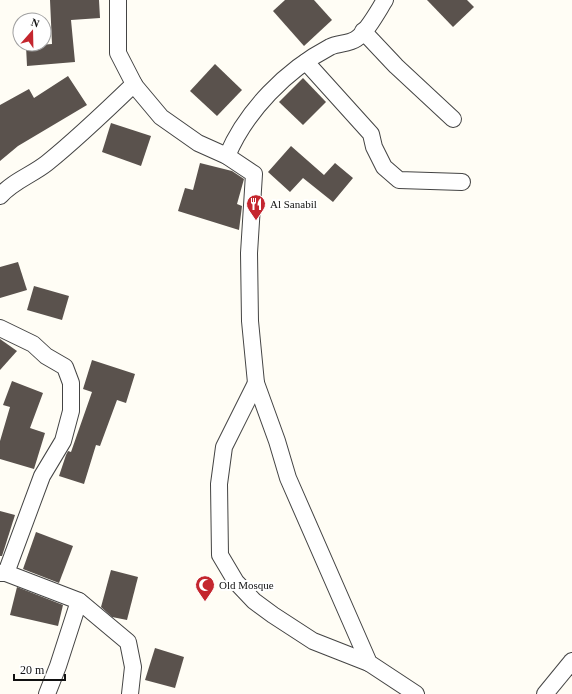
<svg xmlns="http://www.w3.org/2000/svg" width="572" height="694" font-family="'Times New Roman',serif">
	<rect width="100%" height="100%" fill="#fffdf5"/>
	<g fill="#5a524d">
		<path d="M 50,0 L 99,0 L 100,18 L 71,20 L 75,62 L 27,66 L 26,46 L 52,44 Z"/>
		<path d="M 285,0 L 314,0 L 332,20 L 304,46 L 273,11 Z"/>
		<path d="M 427,0 L 467,0 L 474,7 L 453,27 Z"/>
		<path d="M 215,64 L 242,90 L 217,116 L 190,91 Z"/>
		<path d="M 68,76 L 87,105 L 18,146 L 0,161 L 0,105 L 29,89 L 34,98 Z"/>
		<path d="M 303,78 L 326,102 L 303,125 L 279,102 Z"/>
		<path d="M 111,123 L 151,136 L 141,166 L 102,152 Z"/>
		<path d="M 291,146 L 324,175 L 335,163 L 353,178 L 333,202 L 303,178 L 290,192 L 268,172 Z"/>
		<path d="M 200,163 L 232,171 L 244,179 L 237,204 L 242,206 L 239,230 L 178,211 L 185,188 L 193,190 Z"/>
		<path d="M 18,262 L 27,290 L 0,298 L 0,267 Z"/>
		<path d="M 34,286 L 69,296 L 62,320 L 27,310 Z"/>
		<path d="M 0,339 L 17,351 L 0,370 Z"/>
		<path d="M 92,360 L 135,374 L 126,403 L 117,400 L 100,446 L 96,445 L 84,484 L 59,476 L 66,455 L 68,451 L 71,452 L 92,392 L 83,389 Z"/>
		<path d="M 12,381 L 43,393 L 30,428 L 45,433 L 34,469 L 0,459 L 0,441 L 10,407 L 3,405 Z"/>
		<path d="M 0,511 L 15,515 L 2,556 L 0,556 Z"/>
		<path d="M 36,532 L 73,546 L 59,583 L 23,569 Z"/>
		<path d="M 111,570 L 138,577 L 127,620 L 112,617 L 101,607 Z"/>
		<path d="M 17,587 L 63,605 L 58,626 L 10,615 Z"/>
		<path d="M 155,648 L 184,657 L 175,688 L 145,680 Z"/>
	</g>
	<g fill="none" stroke-linecap="round" stroke-linejoin="round">
		<g stroke="#444" stroke-width="18">
			<g id="minor">
				<path d="M 118,0 L 118,53 L 135,86 L 161,117 L 198,143 L 227,156 L 254,174 L 249,253 L 250,321 L 256,383 L 277,441 L 288,478 L 369,663 L 416,694"/>
				<path d="M 363,31 L 396,66 L 453,119"/>
				<path d="M 306,62 L 371,134 L 374,147 L 384,167 L 399,180 L 462,182"/>
				<path d="M 227,156 C 246,111 286,70 330,47 C 337,43 349,44 356,39 C 367,32 378,11 385,0"/>
				<path d="M 0,196 C 13,181 32,175 47,163 C 78,138 106,111 134,84"/>
				<path d="M 0,328 L 33,344 L 46,356 L 65,367 L 71,383 L 71,411 L 63,441 L 42,476 L 6,573"/>
				<path d="M 256,383 L 224,447 L 219,484 L 220,555 L 236,582 L 254,601 L 273,615 L 313,641 L 369,663"/>
				<path d="M 0,573 L 6,573 L 79,601 L 128,642 L 133,667 L 130,694"/>
				<path d="M 47,694 L 58,666 L 79,601"/>
				<path d="M 545,694 L 572,661"/>
			</g>
		</g>
		<use href="#minor" stroke="#fff" stroke-width="16"/>
	</g>
	<defs>
		<g id="restaurant-pin" transform="scale(1)"><path d="M0 17L-7.5 6A9.5 9.5 0 1 1 7.5 6Z" fill="#c4262e" stroke="#fff"/><path d="M-5-6h1v4h1v-4h1v4h1v-4h1v5L-1.5 .5V6h-2V.5L-5-1ZM5-6V6H3V1.5H1.5Q1.5-4 5-6Z" fill="#fff"/></g>
		<g id="mosque-pin" transform="scale(1)"><path d="M0 17L-7.5 6A9.5 9.5 0 1 1 7.5 6Z" fill="#c4262e" stroke="#fff"/><path d="M3.5-4.9A6 6 0 1 0 3.5 4.9A5 5 0 1 1 3.5-4.9Z" fill="#fff"/></g>
	</defs>
	<g fill-rule="evenodd">
		<use href="#restaurant-pin" x="256" y="204"/>
		<use href="#mosque-pin" x="205" y="585"/>
	</g>
	<g text-anchor="middle" dominant-baseline="central" stroke-width="4" stroke-linejoin="round" paint-order="stroke">
		<g font-size="11" fill="#111" stroke="#fff" text-anchor="start">
			<text x="270" y="204">Al Sanabil</text>
			<text x="219" y="585">Old Mosque</text>
		</g>
	</g>
	<g transform="translate(32 32) rotate(20)"><circle r="19" fill="#ffffff" stroke="#a0a0a0"/>
	<path d="M0-3L7 15L0 10L-7 15Z" fill="#c4262e"/>
	<text y="-6" font-size="11" font-weight="bold" text-anchor="middle" fill="#111111">N</text>
	</g>
	<path d="M14 674v6h51v-6" fill="none" stroke="#111111" stroke-width="2"/>
	<text x="20" y="674" font-size="12" fill="#111111" stroke="#ffffff" stroke-width="3" paint-order="stroke">20 m</text>
</svg>
